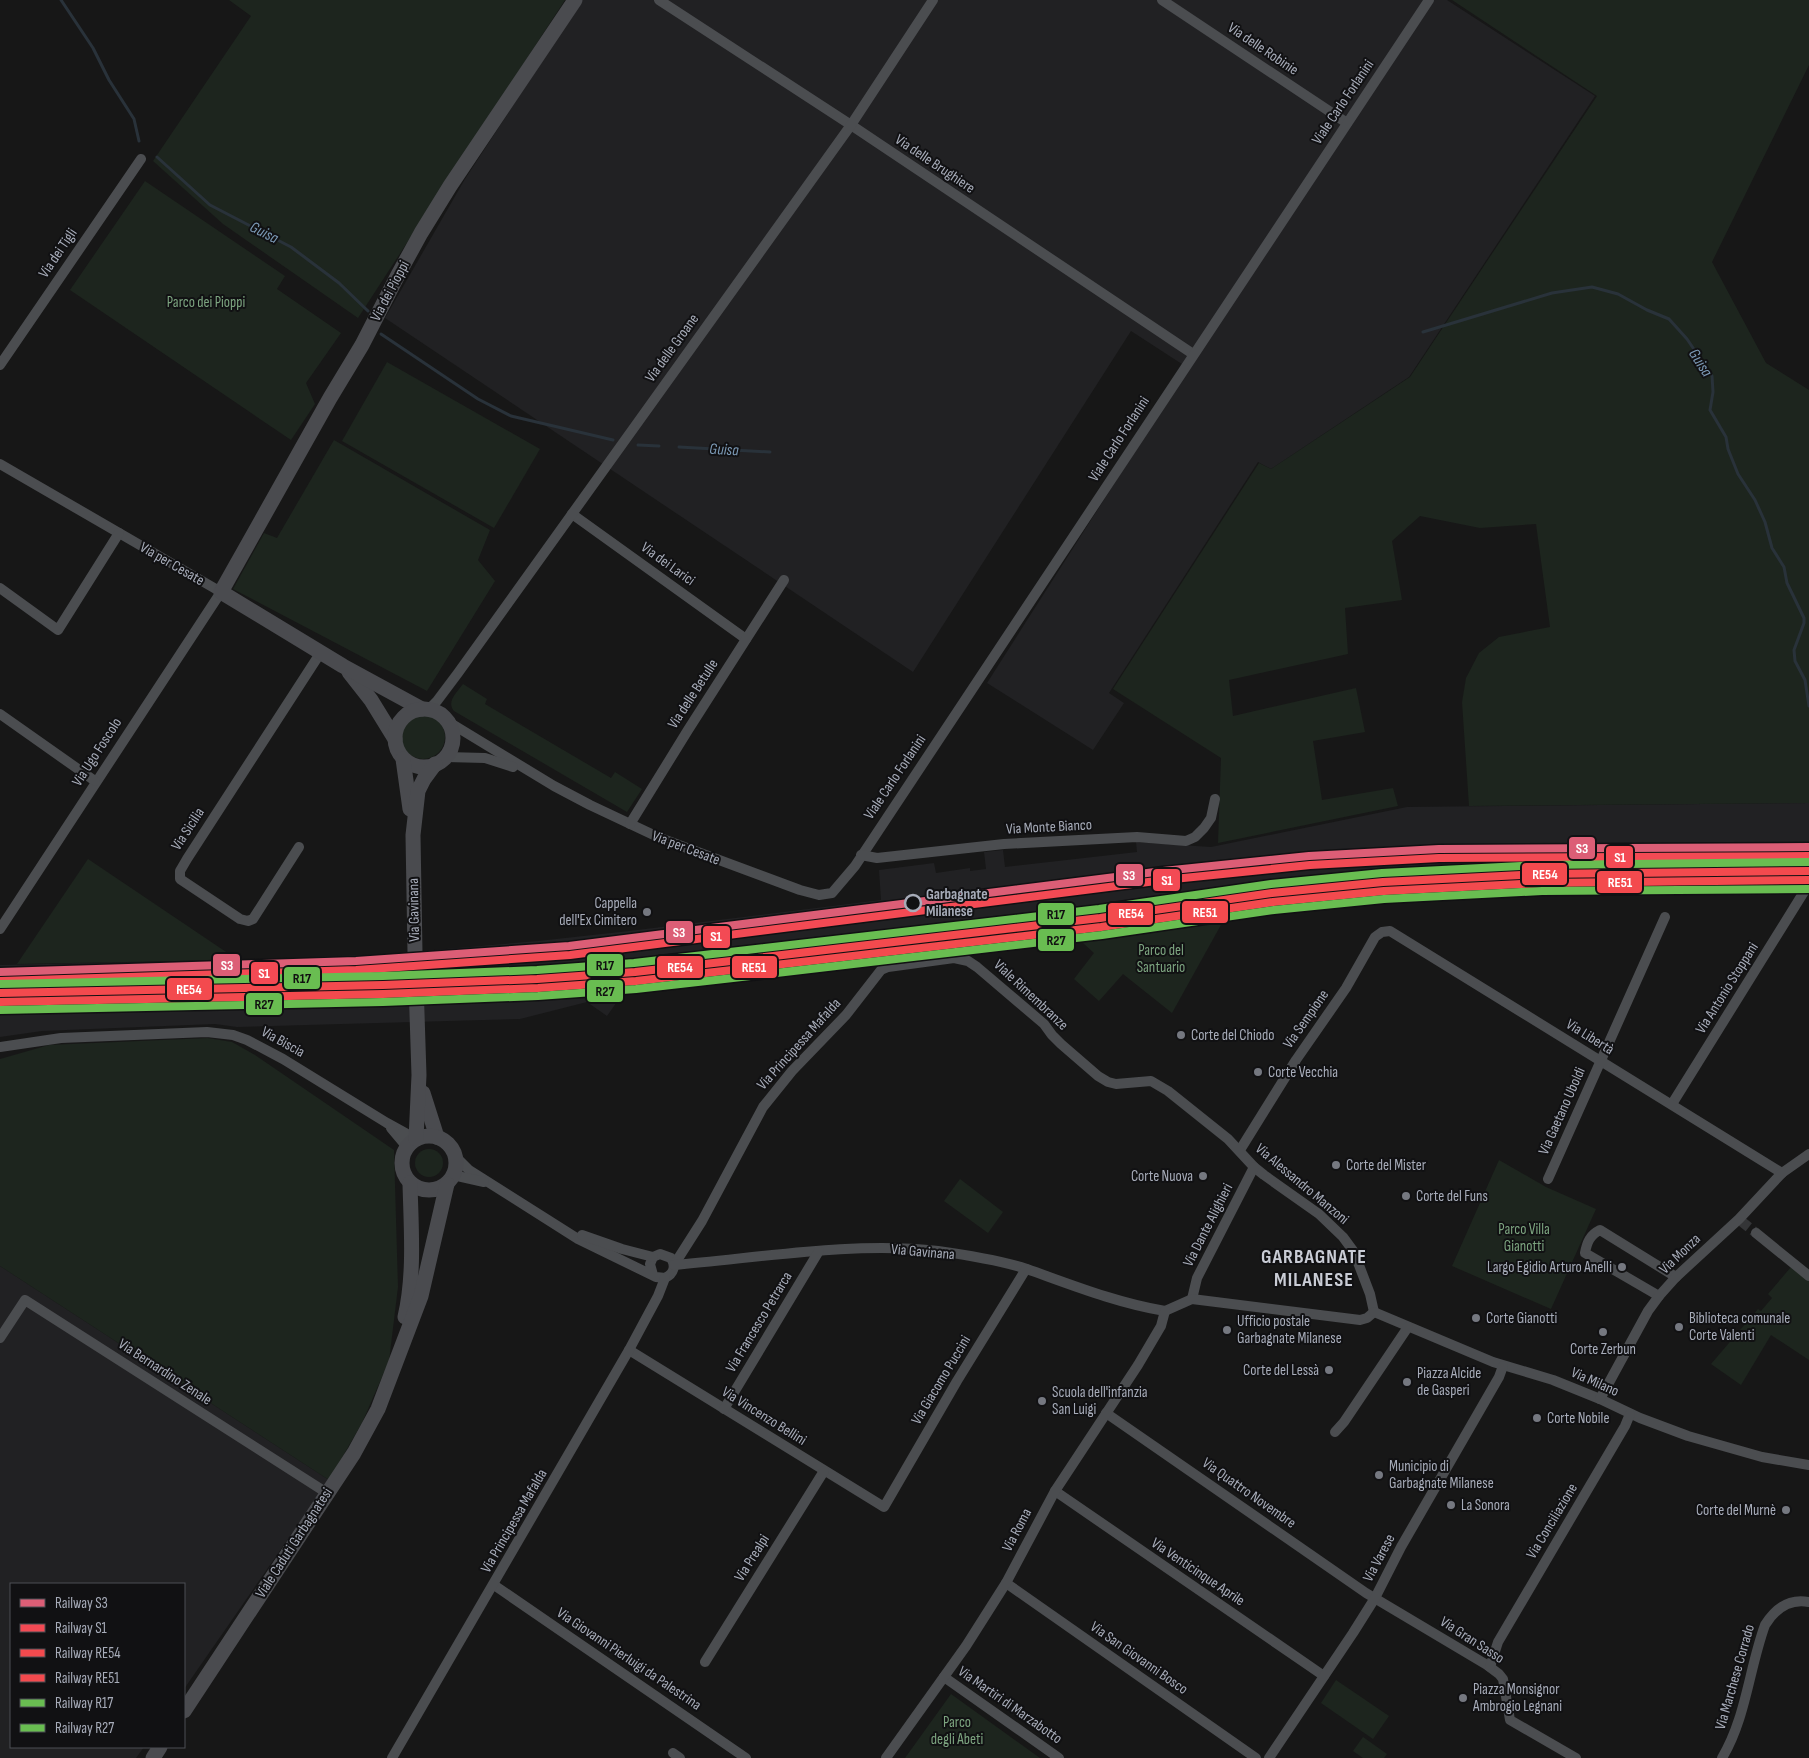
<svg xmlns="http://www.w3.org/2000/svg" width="1809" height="1758" font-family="'Sofia Sans Condensed',sans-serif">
	<rect width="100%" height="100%" fill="#171717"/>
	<g fill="#212123">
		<path d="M 582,0 L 1447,0 L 1595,96 L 1409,377 L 1271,469 L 1258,462 L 1109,693 L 1124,703 L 1093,750 L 987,683 L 1188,368 L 1131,331 L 913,672 L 385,318 L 465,179 Z"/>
		<path d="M 1809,803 L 1809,883 L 1411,886 L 1313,896 L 1187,920 L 1004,940 L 980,944 L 980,947 L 892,957 L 892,958 L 763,975 L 763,977 L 663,983 L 624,992 L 607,1016 L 587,1002 L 520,1019 L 237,1027 L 215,1024 L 42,1031 L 0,1037 L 0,965 L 238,960 L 388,954 L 538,941 L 629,931 L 881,900 L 879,870 L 934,863 L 936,873 L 970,868 L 970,871 L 986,869 L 984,852 L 1003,850 L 1005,867 L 1137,852 L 1136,842 L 1211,847 L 1407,807 Z"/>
		<path d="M 0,1266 L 329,1480 L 184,1689 L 184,1584 L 11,1584 L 11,1747 L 144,1747 L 136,1758 L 0,1758 Z"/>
	</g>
	<g fill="#1d251e">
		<path d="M 229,0 L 565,0 L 358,318 L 223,224 L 153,161 L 251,16 Z"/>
		<path d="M 1452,0 L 1809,0 L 1809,65 L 1712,262 L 1766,363 L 1809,390 L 1809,803 L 1469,806 L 1462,702 L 1466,678 L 1479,653 L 1499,637 L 1550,627 L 1536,524 L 1480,528 L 1420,516 L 1392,541 L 1402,600 L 1345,608 L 1348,654 L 1229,680 L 1233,716 L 1356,688 L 1365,732 L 1313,741 L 1322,800 L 1393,788 L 1398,806 L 1218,843 L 1221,758 L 1113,689 L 1259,463 L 1271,469 L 1410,377 L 1597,96 Z"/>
		<path d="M 145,181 L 285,276 L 277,289 L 341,333 L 306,383 L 315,404 L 291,440 L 70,290 Z"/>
		<path d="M 387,362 L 540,449 L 494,528 L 342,441 Z"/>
		<path d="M 334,440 L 490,530 L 478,560 L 495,581 L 427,691 L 233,589 L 264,533 L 277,538 Z"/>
		<path d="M 463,684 L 487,699 L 485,704 L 611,778 L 615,772 L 642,789 L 627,812 L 454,711 C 446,702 457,692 463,684 Z"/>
		<circle cx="423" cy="737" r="22"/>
		<path d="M 88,859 L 238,960 L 17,964 Z"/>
		<path d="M 1221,913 L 1222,923 L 1172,1013 L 1123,974 L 1099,1001 L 1074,979 L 1094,953 L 1072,933 L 1187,920 Z"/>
		<path d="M 208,1038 L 232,1042 L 255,1055 L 394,1150 L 398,1287 L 389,1361 L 362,1423 L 329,1480 L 0,1266 L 0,1059 L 49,1045 Z"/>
		<circle cx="429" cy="1163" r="14"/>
		<path d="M 1499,1160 L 1546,1187 L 1596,1209 L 1551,1309 L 1452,1266 Z"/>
		<path d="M 960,1179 L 1003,1212 L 988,1233 L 944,1201 Z"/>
		<path d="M 1791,1267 L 1809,1281 L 1809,1360 L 1771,1335 L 1741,1385 L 1711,1364 L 1758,1309 L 1761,1311 L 1772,1298 L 1768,1294 Z"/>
		<path d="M 1336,1680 L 1389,1716 L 1373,1739 L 1321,1703 Z"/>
		<path d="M 951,1694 L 1040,1758 L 905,1758 Z"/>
		<path d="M 1363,1737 L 1387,1754 L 1384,1758 L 1363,1758 L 1353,1751 Z"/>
	</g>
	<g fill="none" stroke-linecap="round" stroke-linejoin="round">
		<g stroke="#29323a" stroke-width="3">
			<path d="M 61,0 L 93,48 L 109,80 L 134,119 L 139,141"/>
			<path d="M 157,157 L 210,205 L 291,247 L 339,283 L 368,311"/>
			<path d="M 1423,332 L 1552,293 L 1592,287 L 1618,294 L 1647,310 L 1669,319 L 1687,339 L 1712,376 L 1713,392 L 1710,410 L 1726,437 L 1728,449 L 1738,474 L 1755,500 L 1765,522 L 1772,548 L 1784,567 L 1787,583 L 1804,618 L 1804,623 L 1794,650 L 1795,661 L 1805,680 L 1809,706"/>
			<path d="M 381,334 L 478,399 L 511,416 L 613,440"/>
			<path d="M 638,445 L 659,446"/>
			<path d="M 679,447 L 770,452"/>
		</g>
		<path stroke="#343537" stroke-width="10" stroke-dasharray="10 5" stroke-linecap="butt" d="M 1741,1221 L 1756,1233"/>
		<g stroke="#4b4d50" stroke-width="10">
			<path d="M 659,0 L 851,125 L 1193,354"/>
			<path d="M 1162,0 L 1347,123"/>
			<path d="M 0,365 L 141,159"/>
			<path d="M 0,464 L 221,592 L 0,929"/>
			<path d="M 572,514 L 746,639"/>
			<path d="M 0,588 L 58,630 L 119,533"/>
			<path d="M 429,709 L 437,701 L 458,673 L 851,125 L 933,0"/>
			<path d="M 0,714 L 95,781"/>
			<path d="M 447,721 L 554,786 L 590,805 L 660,838 L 800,890 L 819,895 L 832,893 L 855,866 L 1429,0"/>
			<path d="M 446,757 L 485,758 L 513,767"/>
			<path d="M 630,824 L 688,730 L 784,580"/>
			<path d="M 299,847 L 253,919 L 248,921 L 240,919 L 180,879 L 180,871 L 187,859 L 321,652"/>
			<path d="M 861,855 L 877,858 L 1004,844 L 1137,837 L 1186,841 L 1195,837 L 1204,828 L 1211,818 L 1215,799"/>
			<path d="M 0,1047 L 61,1038 L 207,1032 L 233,1035 L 247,1040 L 283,1059 L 387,1123 L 416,1139"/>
			<path d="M 1672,1104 L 1807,887"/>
			<path d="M 391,1128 L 407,1147"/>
			<path d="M 1240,1150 L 1296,1060 L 1346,988 L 1375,937 L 1382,932 L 1390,931 L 1782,1173"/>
			<path d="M 456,1157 L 469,1170 L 578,1239 L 656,1277 L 665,1278 C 674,1274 676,1266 671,1258 L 660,1254 L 653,1257 L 650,1264 L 653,1275"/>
			<path d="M 453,1175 L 484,1182"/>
			<path d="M 1548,1179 L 1665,917"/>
			<path d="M 1756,1233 L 1809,1276"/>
			<path d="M 582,1235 L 622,1249 L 653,1257"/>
			<path d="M 674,1265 L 702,1221 L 763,1107 L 792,1071 L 846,1015 L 881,970 L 888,967 L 954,958 L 968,961 L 977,967 L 1044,1024 L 1052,1035 L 1061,1044 L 1098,1076 L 1108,1082 L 1116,1084 L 1151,1081 L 1168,1091 L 1228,1139 L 1254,1167 L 1264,1175 L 1319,1214 L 1343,1237 L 1354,1252 L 1370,1294 L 1374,1312"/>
			<path d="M 674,1265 C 758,1258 854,1241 938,1251 C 967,1255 999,1260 1027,1269 C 1072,1285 1117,1303 1165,1311"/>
			<path d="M 1659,1296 L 1585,1253 C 1587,1242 1590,1235 1600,1230 L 1676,1277"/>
			<path d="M 1192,1299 L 1197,1278 L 1254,1167"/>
			<path d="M 1165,1311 L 1192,1299 L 1360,1320 L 1367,1318 L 1374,1312"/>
			<path d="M 1374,1312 L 1493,1362 L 1553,1380 L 1600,1399 L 1640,1418 L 1688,1436 L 1762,1457 L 1809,1465"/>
			<path d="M 0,1338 L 25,1300 L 327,1493"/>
			<path d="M 629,1350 L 884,1507 L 957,1381 L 1026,1269"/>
			<path d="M 1600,1399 L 1648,1311 L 1659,1296 L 1676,1277 L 1739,1219 L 1782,1173 L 1809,1154"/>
			<path d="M 724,1409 L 819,1251"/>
			<path d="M 1106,1413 L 1366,1593 L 1487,1665 L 1499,1674 L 1503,1679 L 1510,1720 L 1576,1758"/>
			<path d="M 1335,1432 L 1344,1422 L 1408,1327"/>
			<path d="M 1055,1491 L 1324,1676"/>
			<path d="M 1006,1583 L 1256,1758"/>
			<path d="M 494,1585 L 746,1758"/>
			<path d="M 705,1662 L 824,1471"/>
			<path d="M 1490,1667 L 1498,1642 L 1625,1426 L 1630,1414"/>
			<path d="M 944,1677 L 1059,1758"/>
			<path d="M 673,1753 L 680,1758"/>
			<path d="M 392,1758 L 629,1350 L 658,1296 L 665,1278"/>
			<path d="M 886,1758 L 966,1646 L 1006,1583 L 1055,1491 L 1138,1365 L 1161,1326 L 1165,1311"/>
			<path d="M 1269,1758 L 1353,1633 L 1375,1598 L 1401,1547 L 1499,1377 L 1503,1366"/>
			<path d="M 1722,1758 C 1746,1718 1749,1669 1765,1625 C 1775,1609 1789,1598 1809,1602"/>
		</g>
		<g stroke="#4a4b4f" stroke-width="15">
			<path d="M 349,672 L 371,700 L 395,739"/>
			<path d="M 422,709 L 343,666 L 221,592 L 330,398 L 362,345 L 399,273 L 421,233 L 450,186 L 575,0"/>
			<circle cx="424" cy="738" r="29"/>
			<path d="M 403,759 L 410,809"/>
			<path d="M 423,1093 L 437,1137"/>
			<circle cx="429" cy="1163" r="27"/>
			<path d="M 416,1139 L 419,1075 L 415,952 L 413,835 L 418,791 L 424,779 L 435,764"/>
			<path d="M 405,1317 C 415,1274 411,1227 410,1183"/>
			<path d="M 184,1711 L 354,1453 L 378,1409 L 421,1296 L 447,1184"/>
			<path d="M 153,1758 L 160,1747"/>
		</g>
		<g stroke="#111113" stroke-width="11">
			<path id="rail-1" d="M 0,972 L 356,961 L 569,946 L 1163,871 L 1309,856 L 1439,849 L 1809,847"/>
		</g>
		<g stroke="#111113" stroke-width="11">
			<path id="rail-2" d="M 0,981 L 356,970 L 570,955 L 1164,880 L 1310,865 L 1439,858 L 1809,856"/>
		</g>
		<g stroke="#111113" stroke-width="11">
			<path id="rail-3" d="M 0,993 L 383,985 L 537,979 L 635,972 L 731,961 L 1100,918 L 1272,893 L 1383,882 L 1541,874 L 1809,871"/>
		</g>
		<g stroke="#111113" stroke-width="11">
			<path id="rail-4" d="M 0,1002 L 383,994 L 538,988 L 636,981 L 732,970 L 1101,927 L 1273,902 L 1384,891 L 1541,883 L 1809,880"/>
		</g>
		<g stroke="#111113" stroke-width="11">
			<path id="rail-5" d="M 0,984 L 383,976 L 537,970 L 634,963 L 730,952 L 1099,909 L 1271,884 L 1382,873 L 1541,865 L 1809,862"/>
		</g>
		<g stroke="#111113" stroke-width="11">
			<path id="rail-6" d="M 0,1010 L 383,1002 L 538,996 L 636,989 L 733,978 L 1102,935 L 1274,910 L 1384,899 L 1542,891 L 1809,889"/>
		</g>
		<use href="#rail-1" stroke="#dc5e76" stroke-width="8"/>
		<use href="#rail-2" stroke="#f34a54" stroke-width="8"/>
		<use href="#rail-3" stroke="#f34a4e" stroke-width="8"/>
		<use href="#rail-4" stroke="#f34a4e" stroke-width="8"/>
		<use href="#rail-5" stroke="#69bd51" stroke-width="8"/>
		<use href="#rail-6" stroke="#69bd51" stroke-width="8"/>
	</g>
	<circle fill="#111113" stroke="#a7acb9" stroke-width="2.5" cx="913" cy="903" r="8"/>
	<g fill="#757880" stroke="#111113" stroke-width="2">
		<circle cx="647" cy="912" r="5"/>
		<circle cx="1181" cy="1035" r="5"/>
		<circle cx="1258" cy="1072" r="5"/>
		<circle cx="1336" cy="1165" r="5"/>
		<circle cx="1203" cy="1176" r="5"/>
		<circle cx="1406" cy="1196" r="5"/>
		<circle cx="1622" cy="1267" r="5"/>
		<circle cx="1476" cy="1318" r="5"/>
		<circle cx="1679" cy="1327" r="5"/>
		<circle cx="1227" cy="1330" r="5"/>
		<circle cx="1603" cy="1332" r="5"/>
		<circle cx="1329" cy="1370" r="5"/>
		<circle cx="1407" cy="1382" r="5"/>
		<circle cx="1042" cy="1401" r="5"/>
		<circle cx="1537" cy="1418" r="5"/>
		<circle cx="1379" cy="1475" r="5"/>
		<circle cx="1451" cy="1505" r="5"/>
		<circle cx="1786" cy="1510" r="5"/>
		<circle cx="1463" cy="1698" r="5"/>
	</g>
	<g text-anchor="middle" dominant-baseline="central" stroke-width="4" stroke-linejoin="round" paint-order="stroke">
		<g font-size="15" fill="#a7acb9" stroke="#111113">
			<text transform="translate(1263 49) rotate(34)">Via delle Robinie</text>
			<text transform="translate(1343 102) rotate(-56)">Viale Carlo Forlanini</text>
			<text transform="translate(935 164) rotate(34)">Via delle Brughiere</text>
			<text transform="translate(58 253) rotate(-56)">Via dei Tigli</text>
			<text transform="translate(390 291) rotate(-62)">Via dei Pioppi</text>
			<text transform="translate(672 348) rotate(-54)">Via delle Groane</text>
			<text transform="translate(1119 439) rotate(-57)">Viale Carlo Forlanini</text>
			<text transform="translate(172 564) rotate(30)">Via per Cesate</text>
			<text transform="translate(668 564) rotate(36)">Via dei Larici</text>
			<text transform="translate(693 694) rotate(-57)">Via delle Betulle</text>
			<text transform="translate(97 752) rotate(-57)">Via Ugo Foscolo</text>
			<text transform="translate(895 777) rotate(-56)">Viale Carlo Forlanini</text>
			<text transform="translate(1049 827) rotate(-3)">Via Monte Bianco</text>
			<text transform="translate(188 829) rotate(-57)">Via Sicilia</text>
			<text transform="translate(686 848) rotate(21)">Via per Cesate</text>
			<text transform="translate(414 910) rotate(-91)">Via Gavinana</text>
			<text transform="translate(1727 988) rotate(-58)">Via Antonio Stoppani</text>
			<text transform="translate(1031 995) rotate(43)">Viale Rimembranze</text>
			<text transform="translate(1306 1019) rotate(-55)">Via Sempione</text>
			<text transform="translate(1590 1037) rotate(32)">Via Libertà</text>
			<text transform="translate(283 1042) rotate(29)">Via Biscia</text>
			<text transform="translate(799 1044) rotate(-48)">Via Principessa Mafalda</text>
			<text transform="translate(1562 1111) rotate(-66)">Via Gaetano Uboldi</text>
			<text transform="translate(1302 1184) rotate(40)">Via Alessandro Manzoni</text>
			<text transform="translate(1208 1225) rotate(-63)">Via Dante Alighieri</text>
			<text transform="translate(923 1252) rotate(5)">Via Gavinana</text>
			<text transform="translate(1680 1254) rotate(-44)">Via Monza</text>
			<text transform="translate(759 1322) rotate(-59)">Via Francesco Petrarca</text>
			<text transform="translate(165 1372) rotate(33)">Via Bernardino Zenale</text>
			<text transform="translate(941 1380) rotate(-59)">Via Giacomo Puccini</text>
			<text transform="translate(1595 1382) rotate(24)">Via Milano</text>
			<text transform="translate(764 1416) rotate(32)">Via Vincenzo Bellini</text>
			<text transform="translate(1249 1493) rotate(35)">Via Quattro Novembre</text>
			<text transform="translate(514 1521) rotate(-60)">Via Principessa Mafalda</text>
			<text transform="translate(1552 1521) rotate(-59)">Via Conciliazione</text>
			<text transform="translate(1017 1530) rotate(-62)">Via Roma</text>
			<text transform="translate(294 1543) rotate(-57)">Viale Caduti Garbagnatesi</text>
			<text transform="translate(752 1558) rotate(-58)">Via Prealpi</text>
			<text transform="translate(1379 1558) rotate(-62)">Via Varese</text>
			<text transform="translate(1198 1572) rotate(34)">Via Venticinque Aprile</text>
			<text transform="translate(1472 1640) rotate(33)">Via Gran Sasso</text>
			<text transform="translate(1139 1658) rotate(35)">Via San Giovanni Bosco</text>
			<text transform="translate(629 1659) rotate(34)">Via Giovanni Pierluigi da Palestrina</text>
			<text transform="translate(1735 1677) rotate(-74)">Via Marchese Corrado</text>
			<text transform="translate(1010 1705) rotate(35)">Via Martiri di Marzabotto</text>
		</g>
		<g font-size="15" fill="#7da580" stroke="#111113">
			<text x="206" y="302">Parco dei Pioppi</text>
			<text x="1161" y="950">Parco del<tspan x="1161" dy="17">Santuario</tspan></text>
			<text x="1524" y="1229">Parco Villa<tspan x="1524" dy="17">Gianotti</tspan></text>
			<text x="957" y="1722">Parco<tspan x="957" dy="17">degli Abeti</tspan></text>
		</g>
		<g font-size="15" font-weight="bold" fill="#a7acb9" stroke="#111113" text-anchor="start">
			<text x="926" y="894">Garbagnate<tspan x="926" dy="17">Milanese</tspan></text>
		</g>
		<g font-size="15" fill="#a7acb9" stroke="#111113" text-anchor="start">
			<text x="637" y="903" text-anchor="end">Cappella<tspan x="637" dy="17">dell'Ex Cimitero</tspan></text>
			<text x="1191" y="1035">Corte del Chiodo</text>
			<text x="1268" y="1072">Corte Vecchia</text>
			<text x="1346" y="1165">Corte del Mister</text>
			<text x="1193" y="1176" text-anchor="end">Corte Nuova</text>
			<text x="1416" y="1196">Corte del Funs</text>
			<text x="1612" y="1267" text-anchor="end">Largo Egidio Arturo Anelli</text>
			<text x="1486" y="1318">Corte Gianotti</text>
			<text x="1689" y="1318">Biblioteca comunale<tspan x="1689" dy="17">Corte Valenti</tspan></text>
			<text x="1237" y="1321">Ufficio postale<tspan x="1237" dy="17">Garbagnate Milanese</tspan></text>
			<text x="1603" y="1349" text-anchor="middle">Corte Zerbun</text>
			<text x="1319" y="1370" text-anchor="end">Corte del Lessà</text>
			<text x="1417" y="1373">Piazza Alcide<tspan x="1417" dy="17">de Gasperi</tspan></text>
			<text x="1052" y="1392">Scuola dell'infanzia<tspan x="1052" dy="17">San Luigi</tspan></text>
			<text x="1547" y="1418">Corte Nobile</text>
			<text x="1389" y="1466">Municipio di<tspan x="1389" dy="17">Garbagnate Milanese</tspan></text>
			<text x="1461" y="1505">La Sonora</text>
			<text x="1776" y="1510" text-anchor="end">Corte del Murnè</text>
			<text x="1473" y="1689">Piazza Monsignor<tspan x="1473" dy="17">Ambrogio Legnani</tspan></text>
		</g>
		<g font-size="16" font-style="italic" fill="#7c9ab6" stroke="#111113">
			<text transform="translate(264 233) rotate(27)">Guisa</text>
			<text transform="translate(1700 363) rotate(57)">Guisa</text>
			<text transform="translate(724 450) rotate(3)">Guisa</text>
		</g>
		<g font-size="20" font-weight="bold" letter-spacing="1" fill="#c9ccd5" stroke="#111113">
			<text x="1314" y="1257">GARBAGNATE<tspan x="1314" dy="23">MILANESE</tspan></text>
		</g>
	</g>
	<g stroke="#111113" stroke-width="2">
		<rect x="1568" y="836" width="28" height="24" rx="5" fill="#dc5e76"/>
		<rect x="1605" y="845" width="29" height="24" rx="5" fill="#f34a54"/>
		<rect x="1521" y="862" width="47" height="24" rx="5" fill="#f34a4e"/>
		<rect x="1115" y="863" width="29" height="24" rx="5" fill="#dc5e76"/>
		<rect x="1152" y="868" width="29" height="24" rx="5" fill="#f34a54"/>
		<rect x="1596" y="870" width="47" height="24" rx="5" fill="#f34a4e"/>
		<rect x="1181" y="900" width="48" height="24" rx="5" fill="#f34a4e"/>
		<rect x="1107" y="902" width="47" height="24" rx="5" fill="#f34a4e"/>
		<rect x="1037" y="902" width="38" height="24" rx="5" fill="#69bd51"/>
		<rect x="665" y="920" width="29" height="24" rx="5" fill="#dc5e76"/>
		<rect x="702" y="925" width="29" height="24" rx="5" fill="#f34a54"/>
		<rect x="1037" y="928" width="38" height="24" rx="5" fill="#69bd51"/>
		<rect x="212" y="953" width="29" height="24" rx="5" fill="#dc5e76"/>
		<rect x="586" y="953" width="38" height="24" rx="5" fill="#69bd51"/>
		<rect x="656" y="955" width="48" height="24" rx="5" fill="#f34a4e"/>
		<rect x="731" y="955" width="47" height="24" rx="5" fill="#f34a4e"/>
		<rect x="250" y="961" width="29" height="24" rx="5" fill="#f34a54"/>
		<rect x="283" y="966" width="38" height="24" rx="5" fill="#69bd51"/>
		<rect x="166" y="977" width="47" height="24" rx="5" fill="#f34a4e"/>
		<rect x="586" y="979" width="38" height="24" rx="5" fill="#69bd51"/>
		<rect x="245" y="992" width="38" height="24" rx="5" fill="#69bd51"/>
	</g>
	<g font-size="14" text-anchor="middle" font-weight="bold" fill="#fff">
		<text x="1582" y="853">S3</text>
		<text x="1620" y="862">S1</text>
		<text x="1545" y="879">RE54</text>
		<text x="1129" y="880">S3</text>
		<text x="1167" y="885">S1</text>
		<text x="1620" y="887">RE51</text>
		<text x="1205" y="917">RE51</text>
		<text x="1131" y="918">RE54</text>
		<text x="679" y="937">S3</text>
		<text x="716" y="941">S1</text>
		<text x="227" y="970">S3</text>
		<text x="680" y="972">RE54</text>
		<text x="754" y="972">RE51</text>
		<text x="264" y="978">S1</text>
		<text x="189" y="994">RE54</text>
	</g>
	<g font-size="14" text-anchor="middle" font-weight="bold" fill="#111">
		<text x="1056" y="919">R17</text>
		<text x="1056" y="945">R27</text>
		<text x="605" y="970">R17</text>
		<text x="302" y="983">R17</text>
		<text x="605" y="996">R27</text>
		<text x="264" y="1009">R27</text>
	</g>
	<rect x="10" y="1583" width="175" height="165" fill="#111113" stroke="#4d4f55"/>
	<rect x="20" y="1599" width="25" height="8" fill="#dc5e76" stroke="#4d4f55"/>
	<text x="55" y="1608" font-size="15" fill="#a7acb9">Railway S3</text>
	<rect x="20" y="1624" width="25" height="8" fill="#f34a54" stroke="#4d4f55"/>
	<text x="55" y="1633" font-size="15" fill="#a7acb9">Railway S1</text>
	<rect x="20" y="1649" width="25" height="8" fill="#f34a4e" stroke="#4d4f55"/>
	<text x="55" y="1658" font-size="15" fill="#a7acb9">Railway RE54</text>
	<rect x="20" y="1674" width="25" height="8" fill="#f34a4e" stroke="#4d4f55"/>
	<text x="55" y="1683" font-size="15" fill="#a7acb9">Railway RE51</text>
	<rect x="20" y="1699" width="25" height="8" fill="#69bd51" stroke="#4d4f55"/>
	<text x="55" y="1708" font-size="15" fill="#a7acb9">Railway R17</text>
	<rect x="20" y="1724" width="25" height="8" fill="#69bd51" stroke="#4d4f55"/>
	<text x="55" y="1733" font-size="15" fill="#a7acb9">Railway R27</text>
</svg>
